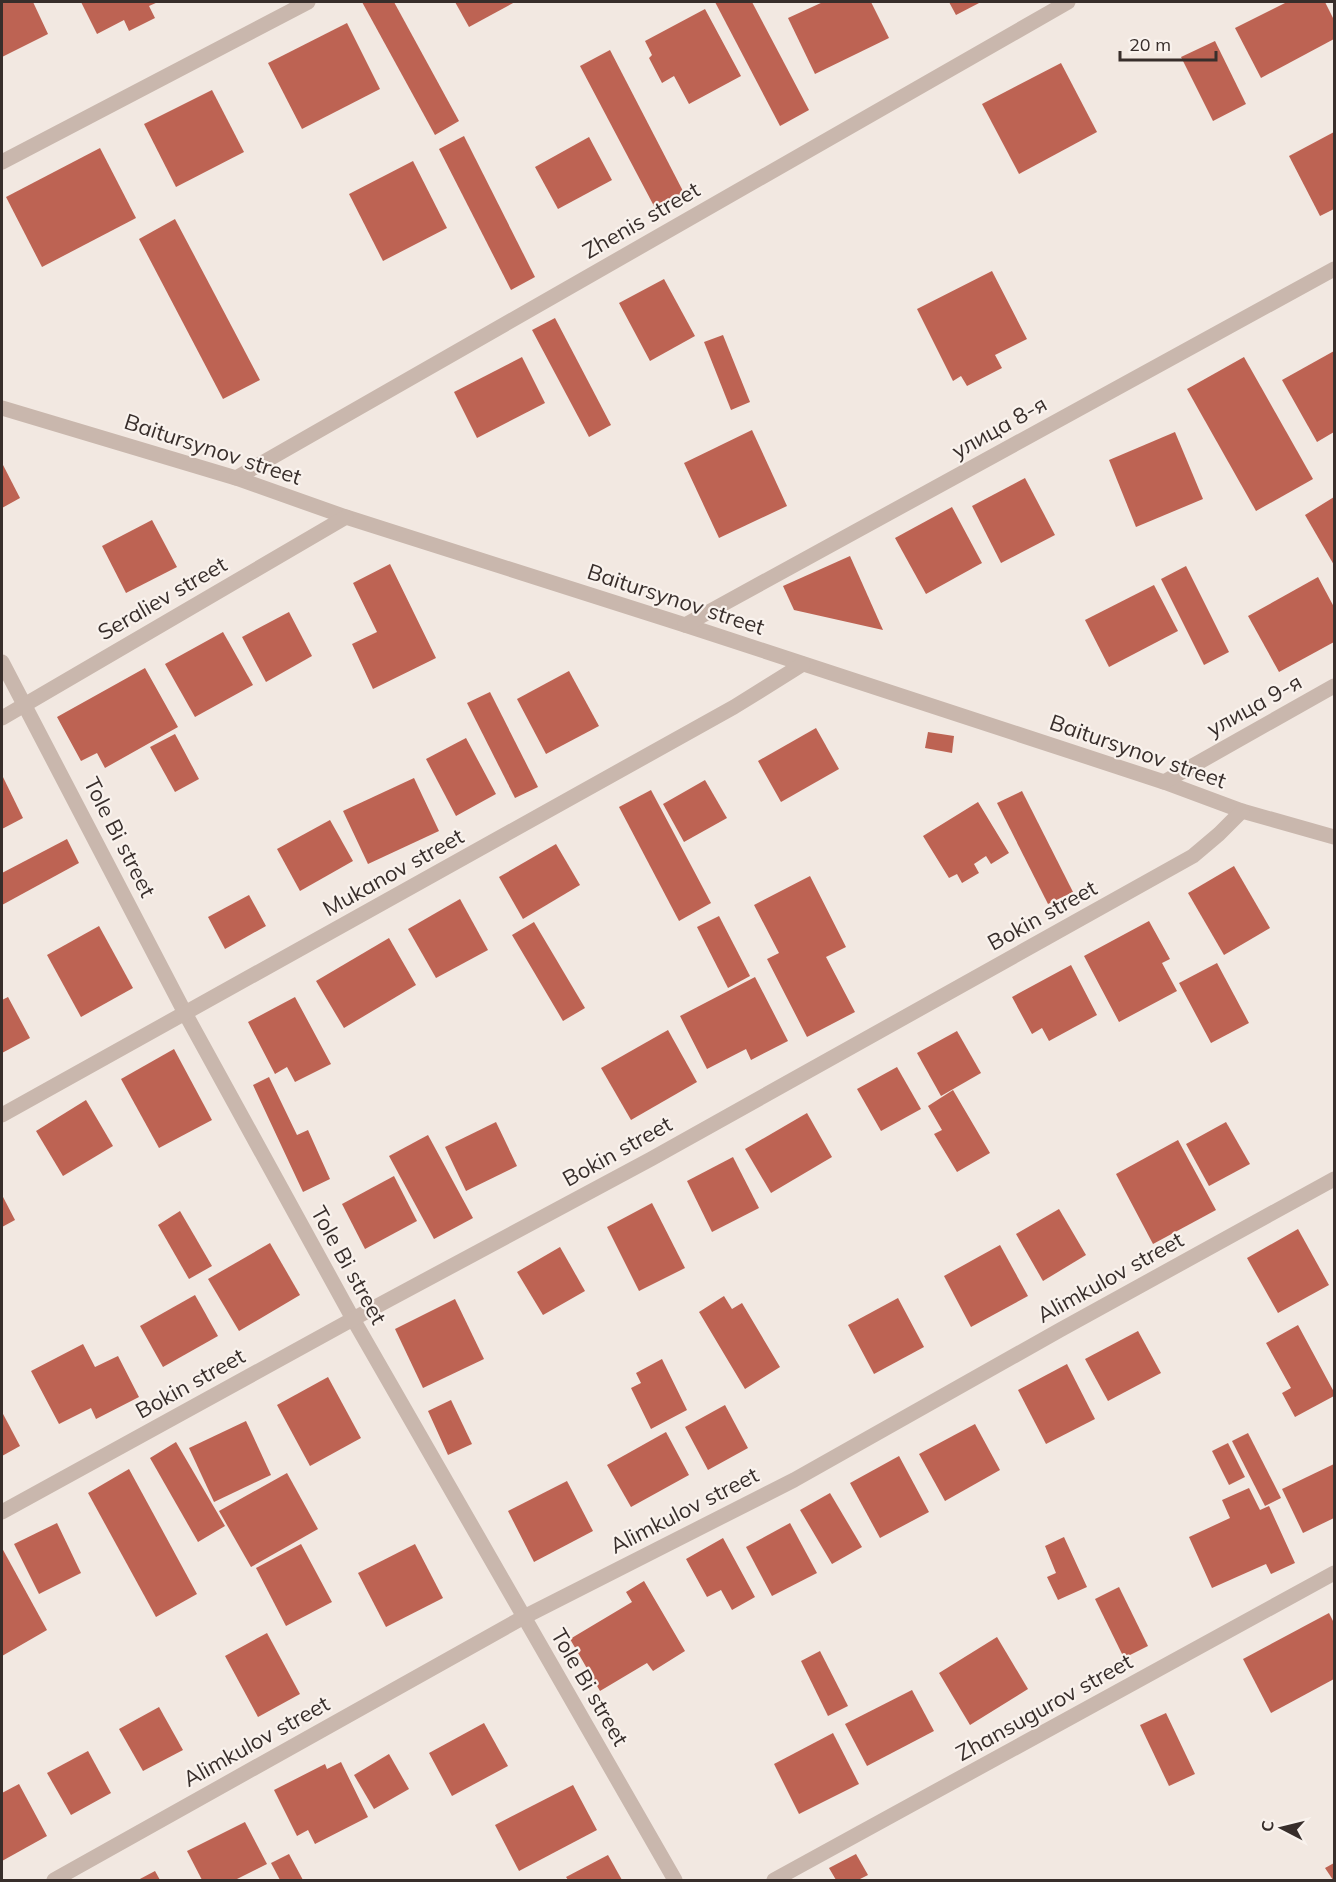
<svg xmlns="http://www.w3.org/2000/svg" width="1336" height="1882" font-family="Mulish,sans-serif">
	<rect width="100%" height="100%" fill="#f2e8e1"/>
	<g fill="#bd6353">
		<path d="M 2,2 L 33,2 L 48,34 L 2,57 Z"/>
		<path d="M 81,2 L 158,2 L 149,6 L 155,18 L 129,31 L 124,20 L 97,34 Z"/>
		<path d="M 362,2 L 394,2 L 459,121 L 435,135 Z"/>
		<path d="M 455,2 L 515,2 L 469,27 Z"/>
		<path d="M 715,2 L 752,2 L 809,110 L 780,126 Z"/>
		<path d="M 823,2 L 871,2 L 889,38 L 815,74 L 788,18 Z"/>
		<path d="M 949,2 L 981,2 L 956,15 Z"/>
		<path d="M 1287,2 L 1325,2 L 1334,20 L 1334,39 L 1261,78 L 1235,28 Z"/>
		<path d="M 705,9 L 741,76 L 689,104 L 674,76 L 662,83 L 649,58 L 652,55 L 645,41 Z"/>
		<path d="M 347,23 L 380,89 L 302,129 L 268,63 Z"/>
		<path d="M 1215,41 L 1246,104 L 1213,121 L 1181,57 Z"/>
		<path d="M 610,50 L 684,193 L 655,208 L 580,66 Z"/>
		<path d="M 1061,63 L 1097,132 L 1019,174 L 982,104 Z"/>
		<path d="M 212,90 L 244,152 L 176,187 L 144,124 Z"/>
		<path d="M 1334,132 L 1334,209 L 1320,216 L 1289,156 Z"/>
		<path d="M 464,136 L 535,277 L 511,290 L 439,149 Z"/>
		<path d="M 589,137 L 612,180 L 558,209 L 535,167 Z"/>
		<path d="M 100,148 L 136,218 L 42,267 L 6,197 Z"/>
		<path d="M 413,161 L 447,228 L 383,261 L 349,194 Z"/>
		<path d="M 175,219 L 260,380 L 223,399 L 139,239 Z"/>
		<path d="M 992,271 L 1027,339 L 995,355 L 1002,368 L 967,386 L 961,376 L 953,381 L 917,309 Z"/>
		<path d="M 664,279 L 695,336 L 650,361 L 619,303 Z"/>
		<path d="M 555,318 L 611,425 L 589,437 L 532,330 Z"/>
		<path d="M 723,335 L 750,402 L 731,410 L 704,342 Z"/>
		<path d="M 1334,351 L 1334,432 L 1317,442 L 1282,380 Z"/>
		<path d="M 522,357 L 545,403 L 477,438 L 454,392 Z"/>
		<path d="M 1244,357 L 1313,479 L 1256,511 L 1187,389 Z"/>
		<path d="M 752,430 L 787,506 L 719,538 L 684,463 Z"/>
		<path d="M 1175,432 L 1203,499 L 1136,527 L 1109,460 Z"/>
		<path d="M 2,463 L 20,498 L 2,508 Z"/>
		<path d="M 1025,478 L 1055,535 L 1001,563 L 972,506 Z"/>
		<path d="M 1334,497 L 1334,565 L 1305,515 Z"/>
		<path d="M 952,507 L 982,563 L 926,594 L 895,538 Z"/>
		<path d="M 152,520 L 177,567 L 126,593 L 102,546 Z"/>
		<path d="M 850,556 L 883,630 L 794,610 L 783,586 Z"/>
		<path d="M 390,564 L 436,658 L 373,689 L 352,644 L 377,632 L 353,583 Z"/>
		<path d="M 1186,566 L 1229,652 L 1204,665 L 1161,579 Z"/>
		<path d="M 1318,577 L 1334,607 L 1334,642 L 1279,672 L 1248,616 Z"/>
		<path d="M 1154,585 L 1178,631 L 1109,667 L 1085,620 Z"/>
		<path d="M 289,612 L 312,656 L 266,682 L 242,637 Z"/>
		<path d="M 223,632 L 253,685 L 195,717 L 165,664 Z"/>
		<path d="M 145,668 L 178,727 L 105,768 L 97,753 L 81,761 L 57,717 Z"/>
		<path d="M 569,671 L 599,726 L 546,754 L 517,699 Z"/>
		<path d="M 490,692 L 538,787 L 515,798 L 467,703 Z"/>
		<path d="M 816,728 L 839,769 L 781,802 L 758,761 Z"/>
		<path d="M 928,732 L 954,736 L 952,753 L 925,748 Z"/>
		<path d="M 175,734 L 199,779 L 175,792 L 150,747 Z"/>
		<path d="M 466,738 L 496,794 L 456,816 L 426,759 Z"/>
		<path d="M 2,775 L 23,818 L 2,829 Z"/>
		<path d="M 414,778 L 439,831 L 368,864 L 343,811 Z"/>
		<path d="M 705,780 L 727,818 L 684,842 L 663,804 Z"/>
		<path d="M 651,790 L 711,903 L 679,921 L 619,807 Z"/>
		<path d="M 1022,791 L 1073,892 L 1048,904 L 997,803 Z"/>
		<path d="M 978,802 L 1009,853 L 991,864 L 986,856 L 974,864 L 979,873 L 962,883 L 957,874 L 949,878 L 923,836 Z"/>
		<path d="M 330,820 L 353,861 L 300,891 L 277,849 Z"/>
		<path d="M 67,839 L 79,863 L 2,905 L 2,873 Z"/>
		<path d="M 556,844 L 580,885 L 523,919 L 499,877 Z"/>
		<path d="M 1234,866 L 1270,928 L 1224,955 L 1188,893 Z"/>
		<path d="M 810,876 L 846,947 L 826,957 L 855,1012 L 807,1037 L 767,959 L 779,953 L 754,905 Z"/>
		<path d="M 249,895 L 266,926 L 225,949 L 208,917 Z"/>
		<path d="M 460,899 L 488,950 L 436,978 L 408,929 Z"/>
		<path d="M 719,916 L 750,976 L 728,988 L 697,927 Z"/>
		<path d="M 1149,921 L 1170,959 L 1162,963 L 1177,991 L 1119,1022 L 1084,956 Z"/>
		<path d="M 534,922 L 585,1008 L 563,1021 L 512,935 Z"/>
		<path d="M 99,926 L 133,988 L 81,1017 L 47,955 Z"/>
		<path d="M 389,938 L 416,985 L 344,1028 L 316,981 Z"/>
		<path d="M 1217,963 L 1249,1023 L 1211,1043 L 1179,983 Z"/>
		<path d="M 1071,965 L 1097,1015 L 1049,1041 L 1042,1028 L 1032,1034 L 1012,997 Z"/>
		<path d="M 755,977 L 788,1041 L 751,1060 L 746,1049 L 707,1069 L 680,1016 Z"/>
		<path d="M 8,997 L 30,1038 L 2,1053 L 2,1000 Z"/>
		<path d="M 295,997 L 331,1064 L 295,1082 L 287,1067 L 275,1074 L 248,1022 Z"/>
		<path d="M 668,1030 L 697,1082 L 631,1120 L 601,1068 Z"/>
		<path d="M 957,1031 L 981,1073 L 941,1096 L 917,1053 Z"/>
		<path d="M 174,1049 L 212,1120 L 159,1148 L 121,1079 Z"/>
		<path d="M 897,1067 L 921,1109 L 881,1131 L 857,1089 Z"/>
		<path d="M 269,1077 L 297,1135 L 308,1130 L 330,1179 L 303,1192 L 253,1085 Z"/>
		<path d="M 953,1090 L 990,1153 L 957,1172 L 934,1134 L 942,1130 L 928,1106 Z"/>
		<path d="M 86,1100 L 113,1146 L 63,1176 L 36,1131 Z"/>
		<path d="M 807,1113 L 832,1157 L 771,1193 L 745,1149 Z"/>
		<path d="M 496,1122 L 517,1166 L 466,1191 L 445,1147 Z"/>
		<path d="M 1226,1122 L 1250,1164 L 1209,1186 L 1186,1144 Z"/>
		<path d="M 428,1135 L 473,1218 L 434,1239 L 389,1156 Z"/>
		<path d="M 1178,1140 L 1216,1210 L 1153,1244 L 1116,1174 Z"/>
		<path d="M 733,1157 L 759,1208 L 712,1232 L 687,1181 Z"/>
		<path d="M 394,1176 L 417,1221 L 365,1249 L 342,1204 Z"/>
		<path d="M 2,1195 L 15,1220 L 2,1227 Z"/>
		<path d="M 652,1203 L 685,1268 L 639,1291 L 607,1227 Z"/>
		<path d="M 1059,1209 L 1086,1255 L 1043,1281 L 1016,1234 Z"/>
		<path d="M 180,1211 L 212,1266 L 189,1279 L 158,1225 Z"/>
		<path d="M 1298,1229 L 1329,1285 L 1278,1313 L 1247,1258 Z"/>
		<path d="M 270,1243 L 300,1295 L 239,1331 L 208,1279 Z"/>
		<path d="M 1000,1245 L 1028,1296 L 971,1327 L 944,1276 Z"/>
		<path d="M 560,1247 L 585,1291 L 543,1315 L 517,1272 Z"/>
		<path d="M 195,1295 L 218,1336 L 163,1367 L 140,1326 Z"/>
		<path d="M 724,1296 L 732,1309 L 742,1303 L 780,1367 L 745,1389 L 699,1312 Z"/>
		<path d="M 898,1298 L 924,1347 L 874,1374 L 848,1325 Z"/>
		<path d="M 455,1299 L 484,1359 L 423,1388 L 395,1329 Z"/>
		<path d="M 1298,1325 L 1334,1392 L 1334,1396 L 1295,1417 L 1282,1393 L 1291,1388 L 1266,1343 Z"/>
		<path d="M 1138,1331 L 1161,1373 L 1108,1401 L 1085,1359 Z"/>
		<path d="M 83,1344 L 95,1367 L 118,1356 L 139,1397 L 96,1419 L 91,1408 L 59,1424 L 31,1371 Z"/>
		<path d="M 662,1359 L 687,1410 L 651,1429 L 631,1388 L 641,1383 L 636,1373 Z"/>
		<path d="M 1067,1364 L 1095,1419 L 1046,1444 L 1018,1390 Z"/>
		<path d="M 328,1377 L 361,1438 L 310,1466 L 277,1405 Z"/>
		<path d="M 451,1400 L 472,1444 L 448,1455 L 428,1411 Z"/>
		<path d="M 725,1405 L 748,1448 L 708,1470 L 685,1427 Z"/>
		<path d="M 2,1412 L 20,1446 L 2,1456 Z"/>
		<path d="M 246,1421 L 271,1475 L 214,1502 L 189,1448 Z"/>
		<path d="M 975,1424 L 1000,1470 L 945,1501 L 919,1454 Z"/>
		<path d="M 666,1432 L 689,1475 L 631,1507 L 607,1465 Z"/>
		<path d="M 1248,1433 L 1281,1498 L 1265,1506 L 1232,1441 Z"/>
		<path d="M 176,1442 L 225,1526 L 198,1542 L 150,1458 Z"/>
		<path d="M 1228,1443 L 1245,1477 L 1229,1485 L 1212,1451 Z"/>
		<path d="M 899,1456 L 929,1512 L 880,1538 L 850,1483 Z"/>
		<path d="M 1334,1464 L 1334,1518 L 1303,1533 L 1282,1489 Z"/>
		<path d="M 129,1469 L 197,1594 L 156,1617 L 88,1493 Z"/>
		<path d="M 287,1473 L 318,1529 L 251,1567 L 219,1511 Z"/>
		<path d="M 567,1481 L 593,1531 L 534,1562 L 508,1511 Z"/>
		<path d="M 1249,1488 L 1260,1510 L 1269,1506 L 1295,1563 L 1271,1574 L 1266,1564 L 1212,1588 L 1189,1537 L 1230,1518 L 1222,1500 Z"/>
		<path d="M 830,1493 L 862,1547 L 832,1564 L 800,1510 Z"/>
		<path d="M 57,1523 L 81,1573 L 39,1594 L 14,1544 Z"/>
		<path d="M 790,1523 L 817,1573 L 772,1596 L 746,1547 Z"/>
		<path d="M 1064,1537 L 1087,1587 L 1058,1600 L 1047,1577 L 1056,1573 L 1045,1546 Z"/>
		<path d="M 723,1538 L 755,1597 L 732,1610 L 721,1590 L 707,1597 L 686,1559 Z"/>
		<path d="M 301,1544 L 332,1602 L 286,1626 L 256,1568 Z"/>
		<path d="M 415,1544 L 443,1598 L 386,1627 L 358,1573 Z"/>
		<path d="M 2,1548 L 47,1630 L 2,1656 Z"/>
		<path d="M 644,1581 L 685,1651 L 653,1671 L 647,1663 L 600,1691 L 570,1639 L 632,1602 L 626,1592 Z"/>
		<path d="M 1119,1587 L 1148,1646 L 1124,1658 L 1095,1599 Z"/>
		<path d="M 1329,1613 L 1334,1623 L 1334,1679 L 1271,1713 L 1243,1659 Z"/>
		<path d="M 267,1633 L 300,1694 L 258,1717 L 225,1656 Z"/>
		<path d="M 997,1637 L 1028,1689 L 970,1725 L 939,1673 Z"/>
		<path d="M 820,1651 L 848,1706 L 828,1716 L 801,1661 Z"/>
		<path d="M 912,1690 L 934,1731 L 867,1766 L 845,1724 Z"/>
		<path d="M 159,1707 L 183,1750 L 143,1771 L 119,1729 Z"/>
		<path d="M 1166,1713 L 1195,1774 L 1169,1786 L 1140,1725 Z"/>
		<path d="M 484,1723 L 508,1766 L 452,1796 L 429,1753 Z"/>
		<path d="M 833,1733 L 859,1784 L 799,1814 L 774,1764 Z"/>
		<path d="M 88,1751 L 111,1793 L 71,1815 L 47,1773 Z"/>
		<path d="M 389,1754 L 409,1789 L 374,1809 L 354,1775 Z"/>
		<path d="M 341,1762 L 368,1817 L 315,1844 L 308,1830 L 297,1836 L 274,1790 L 325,1764 L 327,1769 Z"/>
		<path d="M 19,1784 L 47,1836 L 2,1861 L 2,1793 Z"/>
		<path d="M 573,1785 L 597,1830 L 519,1871 L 495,1825 Z"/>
		<path d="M 245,1822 L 267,1864 L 235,1880 L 202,1880 L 187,1851 Z"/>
		<path d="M 289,1854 L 303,1880 L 280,1880 L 271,1863 Z"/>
		<path d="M 856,1854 L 868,1875 L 858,1880 L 836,1880 L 829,1868 Z"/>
		<path d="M 608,1855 L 622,1880 L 568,1880 L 566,1877 Z"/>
		<path d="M 1334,1863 L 1334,1880 L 1333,1880 L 1325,1868 Z"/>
		<path d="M 155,1871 L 160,1880 L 138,1880 Z"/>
	</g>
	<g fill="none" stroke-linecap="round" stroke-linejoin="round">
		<g stroke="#c9b7ad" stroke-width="15">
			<path d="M 2,162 L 308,2"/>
			<path d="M 2,408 L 236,478 L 346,517 L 685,625 L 1164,782 L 1242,811 L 1334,837"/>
			<path d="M 236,478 L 1068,2"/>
			<path d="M 685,625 L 1334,269"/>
			<path d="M 2,662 L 185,1013 L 353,1319 L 675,1880"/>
			<path d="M 2,718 L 346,517"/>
			<path d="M 1164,782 L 1334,686"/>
			<path d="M 2,1115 L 734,707 L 803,664"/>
			<path d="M 2,1512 L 353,1319 L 651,1159 L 1193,856 L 1219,834 L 1242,811"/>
			<path d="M 54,1880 L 524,1617 L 794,1480 L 1060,1330 L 1334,1179"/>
			<path d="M 774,1880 L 1334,1573"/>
		</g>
	</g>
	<g text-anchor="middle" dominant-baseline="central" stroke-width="4.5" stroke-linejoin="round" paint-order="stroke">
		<g font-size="22" fill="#382e2b" stroke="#f9f2ed">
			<text transform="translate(641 220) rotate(-30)">Zhenis street</text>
			<text transform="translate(999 427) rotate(-29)">улица 8-я</text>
			<text transform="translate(213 449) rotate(18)">Baitursynov street</text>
			<text transform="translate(162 598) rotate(-30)">Seraliev street</text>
			<text transform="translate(676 599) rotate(18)">Baitursynov street</text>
			<text transform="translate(1254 705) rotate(-29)">улица 9-я</text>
			<text transform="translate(1138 751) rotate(19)">Baitursynov street</text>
			<text transform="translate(120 837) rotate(63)">Tole Bi street</text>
			<text transform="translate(393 872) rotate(-29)">Mukanov street</text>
			<text transform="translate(1042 915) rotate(-29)">Bokin street</text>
			<text transform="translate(617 1151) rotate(-29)">Bokin street</text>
			<text transform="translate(349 1265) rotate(61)">Tole Bi street</text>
			<text transform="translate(1110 1277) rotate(-29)">Alimkulov street</text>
			<text transform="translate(190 1383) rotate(-29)">Bokin street</text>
			<text transform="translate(684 1510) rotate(-27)">Alimkulov street</text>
			<text transform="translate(590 1687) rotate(60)">Tole Bi street</text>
			<text transform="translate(1044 1707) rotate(-29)">Zhansugurov street</text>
			<text transform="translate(256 1741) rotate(-29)">Alimkulov street</text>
		</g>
	</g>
	<rect width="1336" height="1882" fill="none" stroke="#382e2b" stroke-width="6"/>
	<g transform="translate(1282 1828) rotate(277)" stroke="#f9f2ed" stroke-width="4.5" paint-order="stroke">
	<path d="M0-4.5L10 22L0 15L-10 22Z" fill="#382e2b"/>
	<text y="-9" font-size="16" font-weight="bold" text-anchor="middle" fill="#382e2b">С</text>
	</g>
	<path d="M1120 51v9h96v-9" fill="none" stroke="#382e2b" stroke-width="3"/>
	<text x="1129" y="51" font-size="18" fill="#382e2b" stroke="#f9f2ed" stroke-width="4.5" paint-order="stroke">20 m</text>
</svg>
